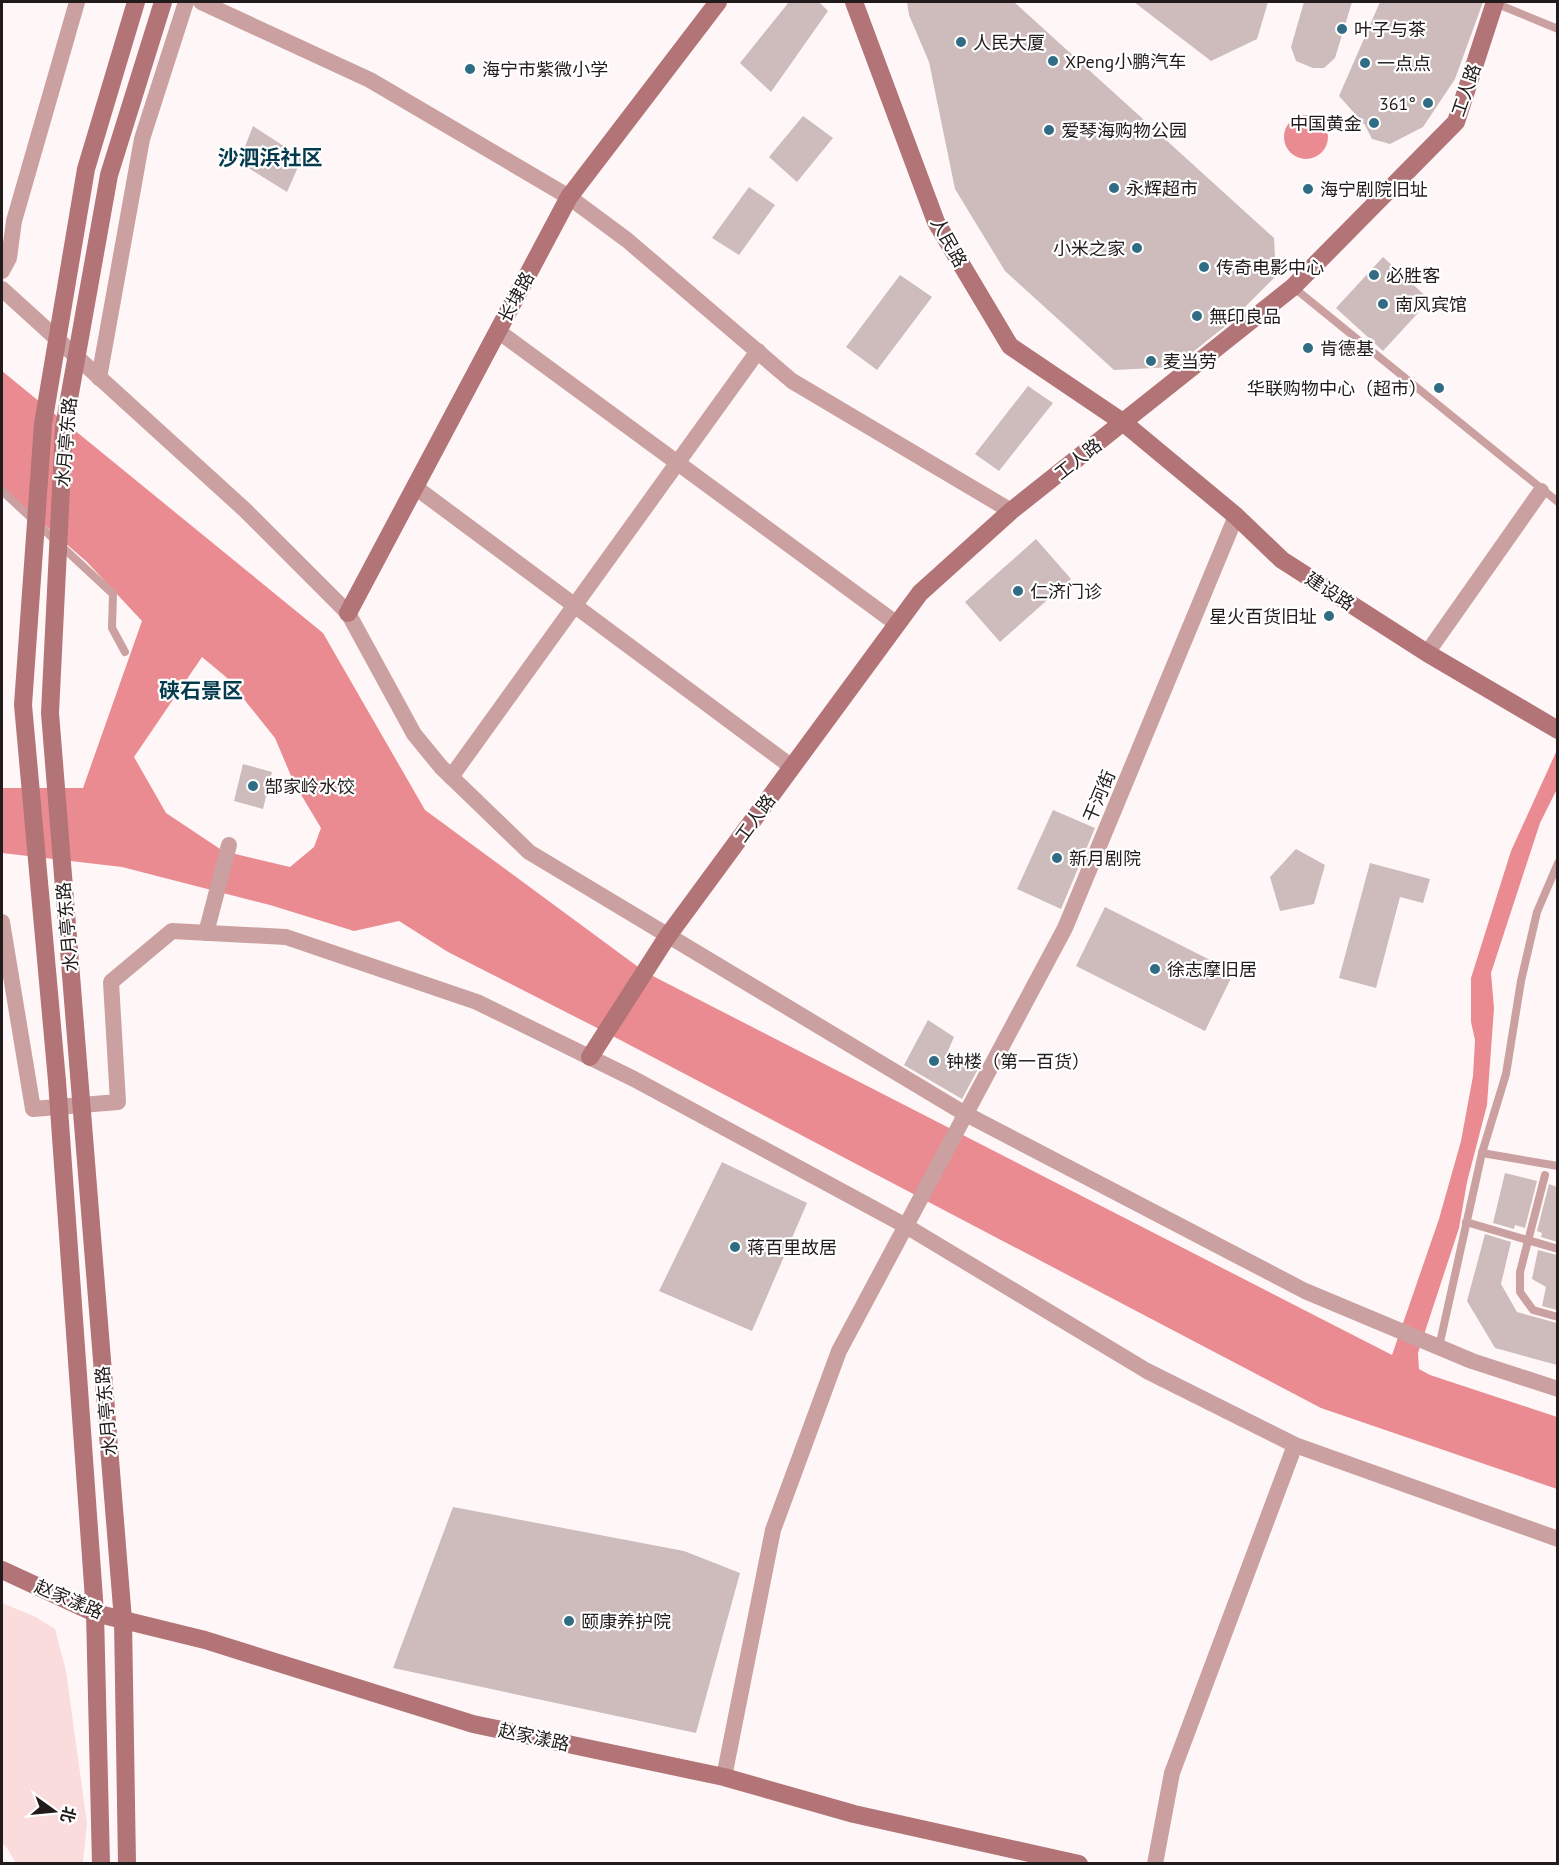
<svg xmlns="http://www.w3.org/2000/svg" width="1559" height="1865" font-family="'PT Sans','Noto Sans SC',sans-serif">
	<rect width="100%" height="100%" fill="#fff7f7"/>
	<path fill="#fbdcdd" d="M 2,1603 L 34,1616 L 55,1629 L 66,1671 L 87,1823 L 83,1863 L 16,1863 L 7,1848 L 2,1843 Z"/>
	<g fill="#ea8b92" fill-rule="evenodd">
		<circle cx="1306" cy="137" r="22"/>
		<path d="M 2,371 L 323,633 L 425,810 L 645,972 L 1392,1355 L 1439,1219 L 1461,1141 L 1473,1076 L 1475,1040 L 1471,1022 L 1471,978 L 1511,851 L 1557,750 L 1557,789 L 1540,823 L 1491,973 L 1494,1008 L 1487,1105 L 1467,1182 L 1459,1228 L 1418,1353 L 1419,1369 L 1430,1375 L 1557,1417 L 1557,1489 L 1321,1408 L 605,1032 L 448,952 L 399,921 L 354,931 L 270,905 L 122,867 L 2,853 L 2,788 L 83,788 L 142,621 L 87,562 L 2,488 ZM 202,657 L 226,677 L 275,738 L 294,783 L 321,828 L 314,847 L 290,867 L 223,851 L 166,813 L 134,757 Z"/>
	</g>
	<g fill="#cebbbb">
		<path d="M 789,2 L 819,2 L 828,11 L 771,92 L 740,63 Z"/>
		<path d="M 907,2 L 1014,2 L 1274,238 L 1276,276 L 1228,324 L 1174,367 L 1114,370 L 1005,271 L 955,189 L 929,62 L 909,15 Z"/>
		<path d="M 1134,2 L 1268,2 L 1257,39 L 1211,61 Z"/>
		<path d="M 1304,2 L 1352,2 L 1335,58 L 1324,68 L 1313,68 L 1296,61 L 1291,47 Z"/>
		<path d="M 1380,2 L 1483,2 L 1455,79 L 1423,127 L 1390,144 L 1372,139 L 1365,125 L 1339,96 Z"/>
		<path d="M 803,116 L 833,138 L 797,182 L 769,157 Z"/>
		<path d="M 253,126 L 302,158 L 287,192 L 239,162 Z"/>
		<path d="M 749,187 L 775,205 L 739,255 L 712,238 Z"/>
		<path d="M 1383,257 L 1430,300 L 1383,351 L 1336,308 Z"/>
		<path d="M 900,275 L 932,297 L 877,370 L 846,347 Z"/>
		<path d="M 1028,386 L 1053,403 L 999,471 L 975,454 Z"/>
		<path d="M 1036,539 L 1071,579 L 1000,642 L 965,602 Z"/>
		<path d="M 243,764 L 272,772 L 263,809 L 234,801 Z"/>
		<path d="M 1053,810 L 1095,828 L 1061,909 L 1017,889 Z"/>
		<path d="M 1296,849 L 1325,865 L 1314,904 L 1280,911 L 1270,877 Z"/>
		<path d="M 1370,863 L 1430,879 L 1423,903 L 1400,897 L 1376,988 L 1339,978 Z"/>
		<path d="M 1105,907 L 1234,972 L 1205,1031 L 1076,966 Z"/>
		<path d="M 928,1020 L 954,1037 L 947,1053 L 978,1069 L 962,1099 L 904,1065 Z"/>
		<path d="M 722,1162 L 807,1203 L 752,1331 L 659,1291 Z"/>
		<path d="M 1505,1173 L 1537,1181 L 1525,1228 L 1515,1225 L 1514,1229 L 1493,1223 Z"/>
		<path d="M 1549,1184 L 1557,1187 L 1557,1242 L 1541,1237 L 1542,1233 L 1537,1231 Z"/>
		<path d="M 1485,1234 L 1511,1242 L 1501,1284 L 1517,1312 L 1557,1323 L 1557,1365 L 1495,1348 L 1467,1301 Z"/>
		<path d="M 1538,1250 L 1557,1255 L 1557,1310 L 1542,1306 L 1546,1287 L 1532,1279 Z"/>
		<path d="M 453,1507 L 684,1551 L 740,1573 L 696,1733 L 393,1668 Z"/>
	</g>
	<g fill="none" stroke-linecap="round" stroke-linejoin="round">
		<g stroke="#cba0a1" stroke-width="8">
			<path d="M 1495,3 L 1558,29"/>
			<path d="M 1293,287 L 1558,502"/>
			<path d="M 2,491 L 113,594 L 112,628 L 125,652"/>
			<path d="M 1482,1153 L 1558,1166"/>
			<path d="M 1545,1175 L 1520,1272 L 1520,1292 L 1533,1310 L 1558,1317"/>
			<path d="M 1466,1222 L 1558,1249"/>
			<path d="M 1439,1347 L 1482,1153 L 1506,1074 L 1521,981 L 1537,912 L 1558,863"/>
		</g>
		<g stroke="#cba0a1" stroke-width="16">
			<path d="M 201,2 L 370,80 L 569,197 L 627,240 L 792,381 L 1011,511"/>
			<path d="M 2,271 L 9,258 L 14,221 L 77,2"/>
			<path d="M 2,289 L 245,510 L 348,613 L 414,734 L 441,767 L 529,852 L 962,1112 L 1305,1291 L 1472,1361 L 1558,1389"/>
			<path d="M 498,331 L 897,624"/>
			<path d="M 99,378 L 142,139 L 186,2"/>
			<path d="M 415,487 L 792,767"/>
			<path d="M 1427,653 L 1541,491"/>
			<path d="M 451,777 L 758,351"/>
			<path d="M 2,922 L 33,1109 L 118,1102 L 111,982 L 172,931 L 286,937 L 477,1002 L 634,1079 L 906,1226 L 1147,1371 L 1295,1445 L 1558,1539"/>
			<path d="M 206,933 L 229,845"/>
			<path d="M 724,1777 L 773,1530 L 839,1351 L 1065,928 L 1236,516"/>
			<path d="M 1155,1864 L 1172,1773 L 1295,1445"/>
		</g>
		<g stroke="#b27477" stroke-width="18">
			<path d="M 854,2 L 936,222 L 1010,346 L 1124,423 L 1236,516 L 1282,560 L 1427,653 L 1558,730"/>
			<path d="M 348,613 L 569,197 L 718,2"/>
			<path d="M 590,1057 L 667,937 L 920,593 L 1011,511 L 1293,287 L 1456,122 L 1495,2"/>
			<path d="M 79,1075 L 123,1620 L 127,1864"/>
			<path d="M 57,1081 L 95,1613 L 101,1864"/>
			<path d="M 2,1570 L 95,1613 L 205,1640 L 473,1724 L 724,1777 L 854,1814 L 1079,1864"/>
		</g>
		<g stroke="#b27477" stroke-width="18">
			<path d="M 79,1075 L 50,713 L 64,427 L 109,175 L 163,2"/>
			<path d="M 57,1081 L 23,705 L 43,424 L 86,169 L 136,2"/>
		</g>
	</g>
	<g fill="#306d84" stroke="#fff" stroke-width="2">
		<circle cx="1342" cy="29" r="6"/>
		<circle cx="961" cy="42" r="6"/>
		<circle cx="1053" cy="61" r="6"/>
		<circle cx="1365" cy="63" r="6"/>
		<circle cx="470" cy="69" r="6"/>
		<circle cx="1428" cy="103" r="6"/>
		<circle cx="1374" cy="123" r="6"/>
		<circle cx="1049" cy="130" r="6"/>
		<circle cx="1114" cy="188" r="6"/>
		<circle cx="1308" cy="189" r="6"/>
		<circle cx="1137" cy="248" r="6"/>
		<circle cx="1204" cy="267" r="6"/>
		<circle cx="1374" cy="275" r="6"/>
		<circle cx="1383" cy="304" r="6"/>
		<circle cx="1197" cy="316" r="6"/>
		<circle cx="1308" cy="348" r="6"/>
		<circle cx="1151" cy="361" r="6"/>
		<circle cx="1439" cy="388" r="6"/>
		<circle cx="1018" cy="591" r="6"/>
		<circle cx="1329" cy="616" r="6"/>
		<circle cx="253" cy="786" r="6"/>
		<circle cx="1057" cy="858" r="6"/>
		<circle cx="1155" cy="969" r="6"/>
		<circle cx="934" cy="1061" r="6"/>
		<circle cx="735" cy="1247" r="6"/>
		<circle cx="569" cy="1621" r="6"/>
	</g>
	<g text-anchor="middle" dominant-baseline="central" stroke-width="4.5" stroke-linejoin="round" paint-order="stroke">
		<g font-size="18" fill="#221b1b" stroke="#fff" text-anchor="start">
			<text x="1354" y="29">叶子与茶</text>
			<text x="973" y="42">人民大厦</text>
			<text x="1065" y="61">XPeng小鹏汽车</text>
			<text x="1377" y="63">一点点</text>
			<text x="482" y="69">海宁市紫微小学</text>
			<text x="1416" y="103" text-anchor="end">361°</text>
			<text x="1362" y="123" text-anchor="end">中国黄金</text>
			<text x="1061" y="130">爱琴海购物公园</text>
			<text x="1126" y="188">永辉超市</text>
			<text x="1320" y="189">海宁剧院旧址</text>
			<text x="1125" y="248" text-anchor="end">小米之家</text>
			<text x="1216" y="267">传奇电影中心</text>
			<text x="1386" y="275">必胜客</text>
			<text x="1395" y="304">南风宾馆</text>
			<text x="1209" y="316">無印良品</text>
			<text x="1320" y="348">肯德基</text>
			<text x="1163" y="361">麦当劳</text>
			<text x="1427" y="388" text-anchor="end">华联购物中心（超市）</text>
			<text x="1030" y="591">仁济门诊</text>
			<text x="1317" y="616" text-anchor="end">星火百货旧址</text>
			<text x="265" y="786">郜家岭水饺</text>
			<text x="1069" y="858">新月剧院</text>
			<text x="1167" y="969">徐志摩旧居</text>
			<text x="946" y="1061">钟楼（第一百货）</text>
			<text x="747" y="1247">蒋百里故居</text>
			<text x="581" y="1621">颐康养护院</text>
		</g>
		<g font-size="18" fill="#221b1b" stroke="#fff">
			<text transform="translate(1466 90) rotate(-71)">工人路</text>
			<text transform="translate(949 242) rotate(61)">人民路</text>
			<text transform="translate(516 297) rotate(-62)">长埭路</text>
			<text transform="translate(66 442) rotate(-85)">水月亭东路</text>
			<text transform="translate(1078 459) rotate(-38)">工人路</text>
			<text transform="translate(1330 591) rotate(33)">建设路</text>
			<text transform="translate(1099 796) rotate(-67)">干河街</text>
			<text transform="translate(755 818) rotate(-54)">工人路</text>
			<text transform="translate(67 927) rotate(-95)">水月亭东路</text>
			<text transform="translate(106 1411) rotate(-95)">水月亭东路</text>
			<text transform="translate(69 1599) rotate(23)">赵家漾路</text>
			<text transform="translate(534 1737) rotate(12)">赵家漾路</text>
		</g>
		<g font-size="21" font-weight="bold" fill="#053b4d" stroke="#fff">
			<text x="270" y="157">沙泗浜社区</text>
			<text x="201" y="690">硖石景区</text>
		</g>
	</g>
	<rect width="1559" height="1865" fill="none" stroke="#221b1b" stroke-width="6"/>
	<g transform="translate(54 1811) rotate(105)" stroke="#ffffff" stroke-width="4.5" paint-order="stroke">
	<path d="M0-4.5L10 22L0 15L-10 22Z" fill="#221b1b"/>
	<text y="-9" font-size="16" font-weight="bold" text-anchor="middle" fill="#221b1b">北</text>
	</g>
</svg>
